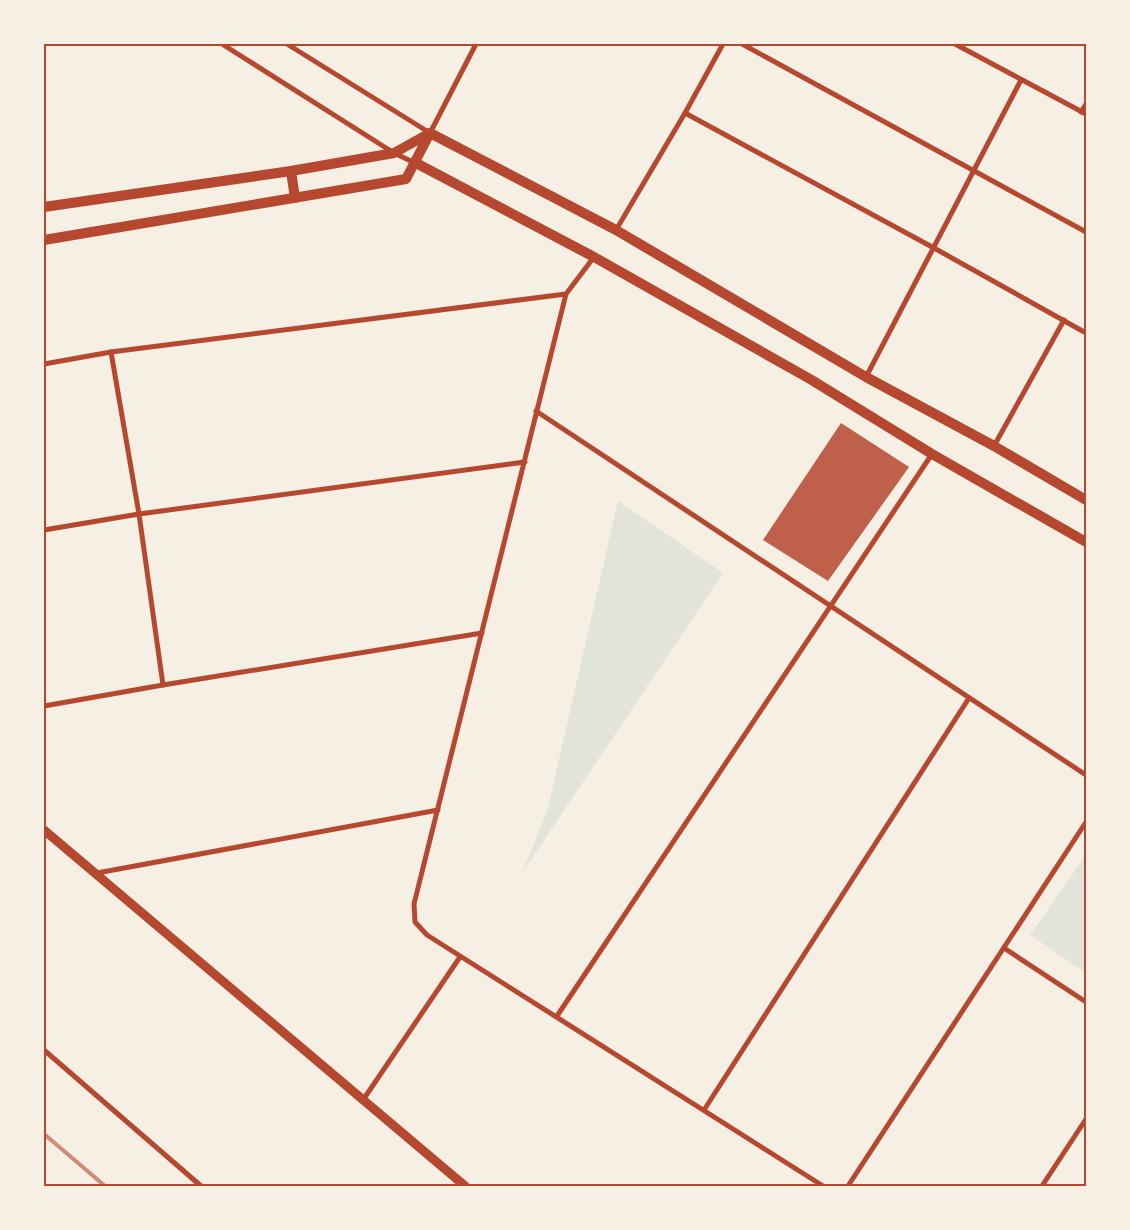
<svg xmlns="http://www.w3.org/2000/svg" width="1130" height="1230" font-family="Figtree,sans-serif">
	<rect width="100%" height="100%" fill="#f6efe4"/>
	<g fill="#e2e4dc">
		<path d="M 618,501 L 723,573 L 522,873 L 547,812 Z"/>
		<path d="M 1086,855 L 1086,973 L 1030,935 Z"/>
	</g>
	<path fill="#bf614a" d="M 841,423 L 909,467 L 828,581 L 763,540 Z"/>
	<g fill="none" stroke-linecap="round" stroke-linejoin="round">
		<g stroke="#b5482f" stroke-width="5">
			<path d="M 222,44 L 394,153 L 415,163"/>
			<path d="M 287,44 L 430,133 L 476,44"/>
			<path d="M 742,44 L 1086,232"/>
			<path d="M 955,44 L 1086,114"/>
			<path d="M 1081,112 L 1086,104"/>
			<path d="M 685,113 L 934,248 L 1086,333"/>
			<path d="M 616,230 L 685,113 L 723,44"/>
			<path d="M 594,257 L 566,294 L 414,904 L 415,922 L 427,935 L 823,1186"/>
			<path d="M 111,352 L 139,514 L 163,685"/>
			<path d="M 44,364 L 111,352 L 566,294"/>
			<path d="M 866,377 L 1021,80"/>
			<path d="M 536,411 L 1086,775"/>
			<path d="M 994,446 L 1064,320"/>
			<path d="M 44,530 L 139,514 L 525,462"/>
			<path d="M 44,706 L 163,685 L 482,633"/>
			<path d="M 97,873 L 438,810"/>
			<path d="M 1004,948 L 1086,1002"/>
			<path d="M 557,1016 L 932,454"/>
			<path d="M 44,1050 L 201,1186"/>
			<path d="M 363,1100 L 460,957"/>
			<path d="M 704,1110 L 969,698"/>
			<path d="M 848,1186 L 1086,822"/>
			<path d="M 1042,1186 L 1086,1119"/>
		</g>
		<path stroke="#b5482f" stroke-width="9" d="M 44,830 L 465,1186"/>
		<g stroke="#b5482f" stroke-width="10">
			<path d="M 430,133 L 616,230 L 866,377 L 994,446 L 1086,500"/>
			<path d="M 416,163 L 594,257 L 810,379 L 932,454 L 1086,542"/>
			<path d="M 291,171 L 295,198"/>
			<path d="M 44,207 L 291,171 L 394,153 L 430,133"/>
			<path d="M 44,240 L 406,179 L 430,133"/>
		</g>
		<path stroke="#cf8b77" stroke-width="4" d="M 44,1134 L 105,1186"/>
	</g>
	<rect width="1130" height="1230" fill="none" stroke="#f6efe4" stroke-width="90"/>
	<rect x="45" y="45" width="1040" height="1140" fill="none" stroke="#b5482f" stroke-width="2"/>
</svg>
